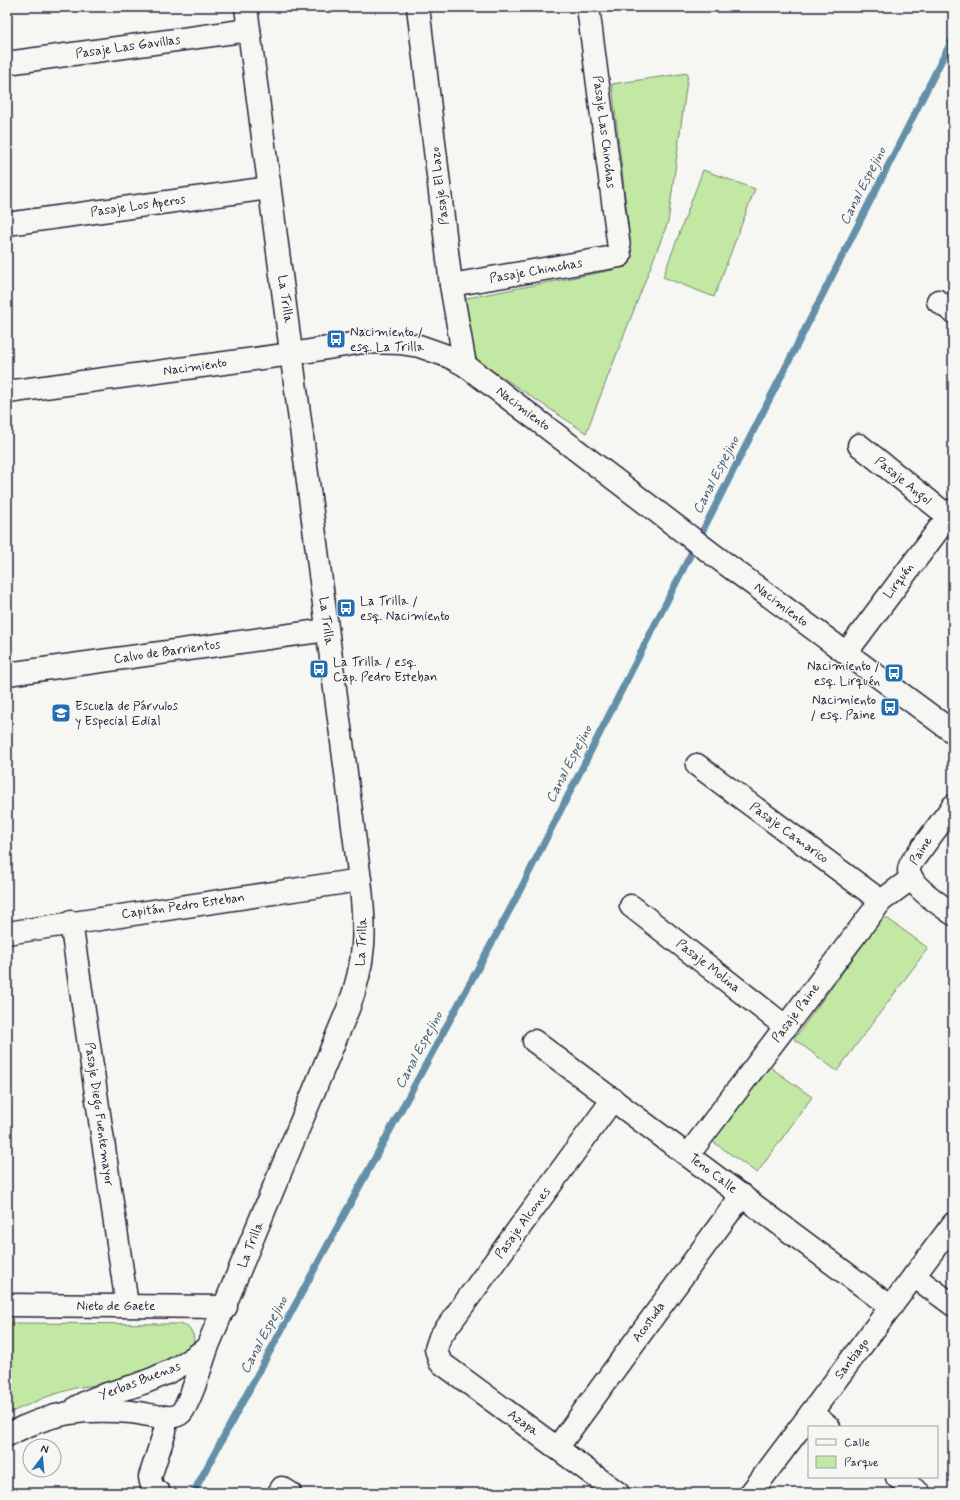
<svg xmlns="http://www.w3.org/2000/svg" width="960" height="1500" font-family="Mynerve,sans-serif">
	<rect width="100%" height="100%" fill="#f6f6f2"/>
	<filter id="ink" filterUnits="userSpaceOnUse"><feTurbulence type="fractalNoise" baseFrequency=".025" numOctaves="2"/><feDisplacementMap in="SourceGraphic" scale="8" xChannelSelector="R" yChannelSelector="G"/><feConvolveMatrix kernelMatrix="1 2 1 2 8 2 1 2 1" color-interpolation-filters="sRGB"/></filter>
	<g filter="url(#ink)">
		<g fill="#c3e8a3" stroke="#72856f">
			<path d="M 688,73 L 668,222 L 586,433 L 475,359 L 462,299 L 613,270 L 631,248 L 612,84 Z"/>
			<path d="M 703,170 L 755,189 L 714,297 L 663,277 Z"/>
			<path d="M 884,916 L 928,948 L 837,1071 L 794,1039 Z"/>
			<path d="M 767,1065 L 812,1097 L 757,1173 L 712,1141 Z"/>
			<path d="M 7,1323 L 178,1324 L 187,1326 L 193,1334 L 194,1342 L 192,1350 L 181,1360 L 101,1384 L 75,1388 L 46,1397 L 7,1414 Z"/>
		</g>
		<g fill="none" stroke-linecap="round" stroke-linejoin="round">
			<path stroke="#6490a8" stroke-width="7" d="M 193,1493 L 514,902 L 953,38"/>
			<g stroke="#22223b" stroke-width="25">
				<g id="street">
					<path d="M 418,7 L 451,285 L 465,365"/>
					<path d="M 7,63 L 249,30"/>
					<path d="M 7,224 L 269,188"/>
					<path d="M 451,285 L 620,256 L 588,7"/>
					<path d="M 938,301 L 953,312"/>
					<path d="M 7,392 L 292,354 L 363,342 L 400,343 L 419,346 L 450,357 L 465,365 L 715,556 L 953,732"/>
					<path d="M 859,445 L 948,516"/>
					<path d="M 846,653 L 953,510"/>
					<path d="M 7,674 L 327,630"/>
					<path d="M 697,765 L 881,901"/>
					<path d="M 953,806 L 916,856 C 913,860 909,865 909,870 C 909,885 942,906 953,914"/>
					<path d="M 631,906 L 786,1027"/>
					<path d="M 71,922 L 127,1305"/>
					<path d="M 7,933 L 360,880"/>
					<path d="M 534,1041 L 891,1307"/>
					<path d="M 613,1099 L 440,1337 L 436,1349 L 440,1362 L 618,1493"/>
					<path d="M 688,1155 L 881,901 L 912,878"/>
					<path d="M 914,1276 L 953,1305"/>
					<path d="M 7,1305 L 226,1307"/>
					<path d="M 811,1413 L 829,1427"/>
					<path d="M 557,1448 L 742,1195"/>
					<path d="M 897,1477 L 919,1493"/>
					<path d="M 159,1493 L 152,1487 L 150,1477 L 165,1431 L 165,1417"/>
					<path d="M 279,1493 L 282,1488 L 290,1493"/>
					<path d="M 751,1493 L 953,1224"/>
				</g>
			</g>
			<g stroke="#22223b" stroke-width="25">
				<g id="secondary">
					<path d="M 77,1407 C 95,1396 114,1392 134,1386 C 161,1377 185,1365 207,1348"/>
					<path d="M 7,1435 C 52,1412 81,1408 131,1412 C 143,1413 172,1422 181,1413 C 190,1403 202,1363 207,1348 L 348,1009 C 366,962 366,929 360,880 L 246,7"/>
				</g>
			</g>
			<use href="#street" stroke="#f6f6f2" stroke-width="22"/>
			<use href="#secondary" stroke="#f6f6f2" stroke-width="22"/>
		</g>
	</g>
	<defs>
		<g id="bus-square" transform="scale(1)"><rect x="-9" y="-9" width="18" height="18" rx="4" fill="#1f6fb2" stroke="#f6f6f2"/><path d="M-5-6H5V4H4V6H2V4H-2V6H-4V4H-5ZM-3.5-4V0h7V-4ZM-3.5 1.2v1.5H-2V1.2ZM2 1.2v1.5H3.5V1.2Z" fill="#fff"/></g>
		<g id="school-square" transform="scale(1)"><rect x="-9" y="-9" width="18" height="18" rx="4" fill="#1f6fb2" stroke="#f6f6f2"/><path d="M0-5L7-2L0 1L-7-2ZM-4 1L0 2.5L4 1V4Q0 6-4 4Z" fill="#fff"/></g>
	</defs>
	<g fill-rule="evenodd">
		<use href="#bus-square" x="336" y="339"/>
		<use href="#bus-square" x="346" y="608"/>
		<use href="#bus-square" x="319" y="669"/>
		<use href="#bus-square" x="894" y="673"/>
		<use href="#bus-square" x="890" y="707"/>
		<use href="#school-square" x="61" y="713"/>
	</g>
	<g text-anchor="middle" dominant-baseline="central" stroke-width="3" stroke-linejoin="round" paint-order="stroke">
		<g font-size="13" fill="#22223b" stroke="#f6f6f2">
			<text transform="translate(128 47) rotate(-8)">Pasaje Las Gavillas</text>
			<text transform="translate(604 132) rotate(83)">Pasaje Las Chinchas</text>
			<text transform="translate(440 186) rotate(-97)">Pasaje El Lazo</text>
			<text transform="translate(138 206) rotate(-8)">Pasaje Los Aperos</text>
			<text transform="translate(536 271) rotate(-10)">Pasaje Chinchas</text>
			<text transform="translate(285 299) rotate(82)">La Trilla</text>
			<text transform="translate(195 367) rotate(-8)">Nacimiento</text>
			<text transform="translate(523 409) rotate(37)">Nacimiento</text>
			<text transform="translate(903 481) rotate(39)">Pasaje Angol</text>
			<text transform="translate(899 581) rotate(-53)">Lirquén</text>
			<text transform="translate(781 605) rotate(37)">Nacimiento</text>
			<text transform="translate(326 621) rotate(83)">La Trilla</text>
			<text transform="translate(167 652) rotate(-8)">Calvo de Barrientos</text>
			<text transform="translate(789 833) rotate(36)">Pasaje Camarico</text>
			<text transform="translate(921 851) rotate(-57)">Paine</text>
			<text transform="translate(183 906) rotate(-8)">Capitán Pedro Esteban</text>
			<text transform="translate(362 942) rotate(-87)">La Trilla</text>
			<text transform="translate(708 966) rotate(38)">Pasaje Molina</text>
			<text transform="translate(796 1013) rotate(-53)">Pasaje Paine</text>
			<text transform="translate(99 1114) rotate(82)">Pasaje Diego Fuentemayor</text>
			<text transform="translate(713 1174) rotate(37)">Teno Calle</text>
			<text transform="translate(523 1223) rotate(-54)">Pasaje Alcones</text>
			<text transform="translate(251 1245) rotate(-68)">La Trilla</text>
			<text x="116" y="1306">Nieto de Gaete</text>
			<text transform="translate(649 1322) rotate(-54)">Acostuda</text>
			<text transform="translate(852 1359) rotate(-53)">Santiago</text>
			<text transform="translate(140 1381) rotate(-21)">Yerbas Buenas</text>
			<text transform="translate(523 1423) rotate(36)">Azapa</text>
		</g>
		<g font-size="13" fill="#22223b" stroke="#f6f6f2" text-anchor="start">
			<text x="350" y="332">Nacimiento /<tspan x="350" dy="15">esq. La Trilla</tspan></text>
			<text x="360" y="601">La Trilla /<tspan x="360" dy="15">esq. Nacimiento</tspan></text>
			<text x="333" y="662">La Trilla / esq.<tspan x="333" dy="15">Cap. Pedro Esteban</tspan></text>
			<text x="880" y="666" text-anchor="end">Nacimiento /<tspan x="880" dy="15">esq. Lirquén</tspan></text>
			<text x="876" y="700" text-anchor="end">Nacimiento<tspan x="876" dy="15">/ esq. Paine</tspan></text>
			<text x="75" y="706">Escuela de Párvulos<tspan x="75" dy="15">y Especial Edial</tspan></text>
		</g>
		<g font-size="14" font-style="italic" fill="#435972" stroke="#f6f6f2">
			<text transform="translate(863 186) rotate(-63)">Canal Espejino</text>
			<text transform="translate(716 475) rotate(-63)">Canal Espejino</text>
			<text transform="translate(569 764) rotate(-63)">Canal Espejino</text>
			<text transform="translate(419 1050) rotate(-62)">Canal Espejino</text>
			<text transform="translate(264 1335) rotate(-62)">Canal Espejino</text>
		</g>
	</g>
	<rect width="960" height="1500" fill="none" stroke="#f6f6f2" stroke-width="24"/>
	<rect x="12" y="12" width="936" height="1476" fill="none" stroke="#22223b" stroke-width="1.5" filter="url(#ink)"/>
	<rect x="808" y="1426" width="130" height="52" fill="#f6f6f2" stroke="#a1a1a9"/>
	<rect x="816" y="1439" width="20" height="6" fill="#f6f6f2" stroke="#a1a1a9"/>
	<text x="844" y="1446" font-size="12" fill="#22223b">Calle</text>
	<rect x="816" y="1456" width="20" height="12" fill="#c3e8a3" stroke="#a1a1a9"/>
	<text x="844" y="1466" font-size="12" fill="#22223b">Parque</text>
	<g transform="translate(42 1458) rotate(16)"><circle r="19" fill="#f6f6f2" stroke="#a1a1a9"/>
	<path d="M0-3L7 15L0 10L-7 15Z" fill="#1f6fb2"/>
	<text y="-6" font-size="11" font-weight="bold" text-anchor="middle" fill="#22223b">N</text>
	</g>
</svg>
